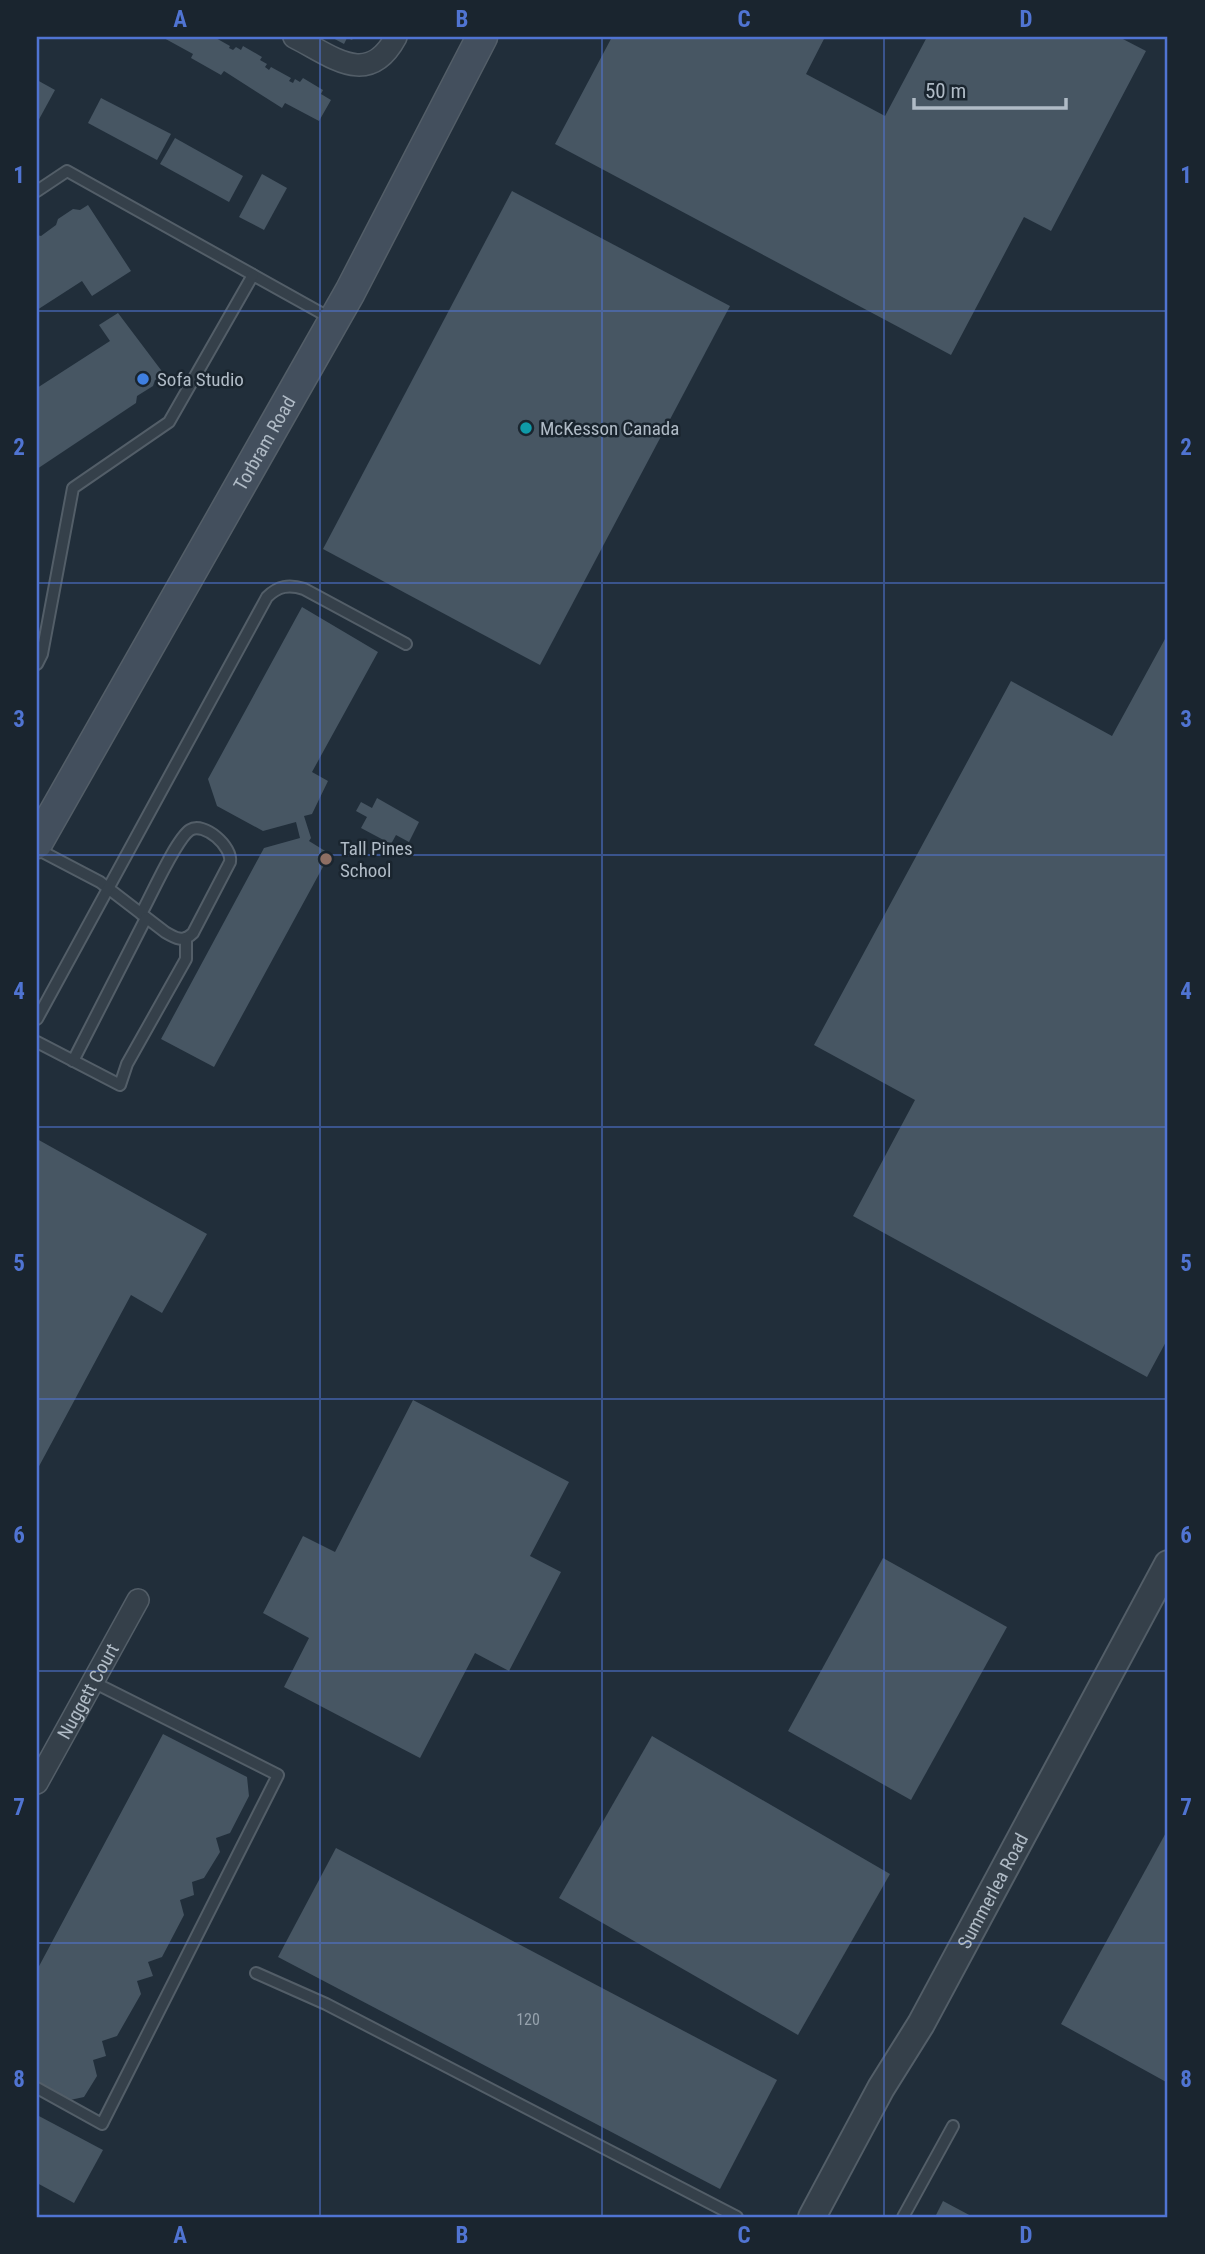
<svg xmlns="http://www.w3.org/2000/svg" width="1205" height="2254" font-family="'Roboto Condensed',sans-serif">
	<rect width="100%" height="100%" fill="#212e3a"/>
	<g fill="#475663">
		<path d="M 162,37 L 214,37 L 230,46 L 229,48 L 233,50 L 236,47 L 241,50 L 243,46 L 262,57 L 260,60 L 267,64 L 265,67 L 269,70 L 271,67 L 291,78 L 289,81 L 293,83 L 295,79 L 300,82 L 303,78 L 323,90 L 321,94 L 331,100 L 319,121 L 285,103 L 282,108 L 224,71 L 221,75 L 191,58 L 193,54 Z"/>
		<path d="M 331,37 L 354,37 L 352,40 L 347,38 L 344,44 Z"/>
		<path d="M 612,37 L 825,37 L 806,74 L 885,116 L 927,37 L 1119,37 L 1146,51 L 1051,231 L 1024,217 L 951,355 L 555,144 Z"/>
		<path d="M 37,80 L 55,90 L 37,123 Z"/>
		<path d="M 101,98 L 171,134 L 157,160 L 88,123 Z"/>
		<path d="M 175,138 L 243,176 L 229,202 L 160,164 Z"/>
		<path d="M 262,174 L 287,188 L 264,230 L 239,217 Z"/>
		<path d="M 512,191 L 730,306 L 540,665 L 323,549 Z"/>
		<path d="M 88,205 L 131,271 L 92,296 L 82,281 L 37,310 L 37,235 L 41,236 L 56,225 L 58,219 L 73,209 L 80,210 Z"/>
		<path d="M 118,313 L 164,374 L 155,380 L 153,386 L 137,396 L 136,403 L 37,469 L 37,388 L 110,341 L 99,325 Z"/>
		<path d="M 302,607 L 378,652 L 312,772 L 328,781 L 312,814 L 304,816 L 311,838 L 309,841 L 330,854 L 214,1067 L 161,1039 L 264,848 L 300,838 L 296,822 L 263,831 L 217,806 L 208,779 Z"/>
		<path d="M 1165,639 L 1168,640 L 1168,1338 L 1147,1377 L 853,1216 L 915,1100 L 814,1045 L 1011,681 L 1112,736 Z"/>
		<path d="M 377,798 L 419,822 L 409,842 L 396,835 L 391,844 L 361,828 L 367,817 L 356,811 L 361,802 L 372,808 Z"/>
		<path d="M 37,1139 L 207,1234 L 162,1313 L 131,1295 L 37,1470 Z"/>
		<path d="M 413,1400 L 569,1482 L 530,1556 L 561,1572 L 509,1671 L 475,1653 L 420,1758 L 284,1687 L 309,1638 L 263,1613 L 303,1536 L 335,1552 Z"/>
		<path d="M 883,1558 L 1007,1627 L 911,1800 L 788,1731 Z"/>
		<path d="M 163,1734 L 247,1777 L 249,1796 L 230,1833 L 216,1838 L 220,1852 L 204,1878 L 192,1882 L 194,1895 L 180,1900 L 184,1915 L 162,1957 L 148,1962 L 153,1976 L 137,1981 L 141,1994 L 117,2036 L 102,2041 L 106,2056 L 93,2060 L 97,2076 L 84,2097 L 70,2100 L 37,2082 L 37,1970 Z"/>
		<path d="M 652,1736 L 890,1874 L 798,2035 L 559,1898 Z"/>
		<path d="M 1168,1829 L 1168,2083 L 1061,2024 Z"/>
		<path d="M 336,1848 L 777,2080 L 720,2189 L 278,1957 Z"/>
		<path d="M 37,2115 L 103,2150 L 74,2203 L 37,2183 Z"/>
		<path d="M 943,2201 L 973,2217 L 935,2217 Z"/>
	</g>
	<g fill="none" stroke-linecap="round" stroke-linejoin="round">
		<g stroke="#535e68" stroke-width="14">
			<g id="service">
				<path d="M 37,191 L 67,171 L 332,319"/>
				<path d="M 37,664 L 42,654 L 73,488 L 169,422 L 253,275"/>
				<path d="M 37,849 L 100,882 L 165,932 C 175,938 183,943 193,933 L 230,862 C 233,847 204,821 190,830 C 176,839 151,896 141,914"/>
				<path d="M 37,1019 L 267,597 C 278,586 289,584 304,589 L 406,644"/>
				<path d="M 37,1042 L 120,1085 L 127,1064 L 186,959 L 186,938"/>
				<path d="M 73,1061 L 146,918"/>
				<path d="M 256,1973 L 326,2004 L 737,2217"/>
				<path d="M 37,2088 L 102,2124 L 278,1775 L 93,1682"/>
				<path d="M 903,2217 L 953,2126"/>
			</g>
		</g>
		<g stroke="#535e68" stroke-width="24">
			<g id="minor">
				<path d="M 294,37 C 332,56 368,89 396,37"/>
				<path id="s1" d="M 37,1783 L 138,1600"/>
			</g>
		</g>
		<g stroke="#535e68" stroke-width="30">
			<g id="tertiary">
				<path id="s2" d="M 812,2217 L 881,2088 L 921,2024 L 1168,1564"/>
			</g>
		</g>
		<g stroke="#535e68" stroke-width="33">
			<g id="secondary">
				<path id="s3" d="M 37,843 L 350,292 L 482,37"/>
			</g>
		</g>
		<use href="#service" stroke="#35404a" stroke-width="10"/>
		<use href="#minor" stroke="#35404a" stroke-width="21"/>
		<use href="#tertiary" stroke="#35404a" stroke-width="26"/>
		<use href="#secondary" stroke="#434f5d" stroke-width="30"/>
	</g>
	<path fill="none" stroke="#5074d2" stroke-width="2" stroke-opacity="0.55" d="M 320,37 L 320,2217M 602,37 L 602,2217M 884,37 L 884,2217M 37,311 L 1168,311M 37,583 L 1168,583M 37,855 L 1168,855M 37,1127 L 1168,1127M 37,1399 L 1168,1399M 37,1671 L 1168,1671M 37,1943 L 1168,1943"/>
	<circle fill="#3f7fe0" stroke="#1a252f" stroke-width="2.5" cx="143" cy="379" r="7"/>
	<circle fill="#0f9aa8" stroke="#1a252f" stroke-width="2.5" cx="526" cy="428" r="7"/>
	<circle fill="#8d6e63" stroke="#1a252f" stroke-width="2.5" cx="326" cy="859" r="7"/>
	<g text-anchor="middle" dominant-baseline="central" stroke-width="5" stroke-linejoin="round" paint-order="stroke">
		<g font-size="16" fill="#96a2ad">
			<text x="528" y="2019">120</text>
		</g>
		<g font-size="19" fill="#b0bbc6" stroke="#1a252f" text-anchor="start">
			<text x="157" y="379">Sofa Studio</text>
			<text x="540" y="428">McKesson Canada</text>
			<text x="340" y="848">Tall Pines<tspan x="340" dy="22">School</tspan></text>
		</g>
		<g font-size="19" fill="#b0bbc6" stroke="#1a252f">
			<text stroke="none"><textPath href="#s3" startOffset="460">Torbram Road</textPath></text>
			<text stroke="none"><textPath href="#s1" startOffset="105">Nuggett Court</textPath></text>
			<text stroke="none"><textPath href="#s2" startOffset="373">Summerlea Road</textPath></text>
		</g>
	</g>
	<rect width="1205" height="2254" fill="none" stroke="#1a252f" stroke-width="77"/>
	<path d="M914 98v10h152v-10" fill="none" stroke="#b0bbc6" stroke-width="3.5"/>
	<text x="925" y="98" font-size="21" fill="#b0bbc6" stroke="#1a252f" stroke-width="5" paint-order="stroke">50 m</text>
	<rect x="38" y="38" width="1128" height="2178" fill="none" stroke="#5074d2" stroke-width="2.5"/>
	<g font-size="23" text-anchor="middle" font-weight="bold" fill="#5074d2">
		<text x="180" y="27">A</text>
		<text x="462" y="27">B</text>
		<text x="744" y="27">C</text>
		<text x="1026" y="27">D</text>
		<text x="19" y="183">1</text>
		<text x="1186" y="183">1</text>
		<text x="19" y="455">2</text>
		<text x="1186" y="455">2</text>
		<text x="19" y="727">3</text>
		<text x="1186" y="727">3</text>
		<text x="19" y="999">4</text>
		<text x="1186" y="999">4</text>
		<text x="19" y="1271">5</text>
		<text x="1186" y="1271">5</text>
		<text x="19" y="1543">6</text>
		<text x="1186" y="1543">6</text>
		<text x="19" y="1815">7</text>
		<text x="1186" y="1815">7</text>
		<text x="19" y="2087">8</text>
		<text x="1186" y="2087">8</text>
		<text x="180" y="2243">A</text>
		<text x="462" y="2243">B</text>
		<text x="744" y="2243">C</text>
		<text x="1026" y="2243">D</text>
	</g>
</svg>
